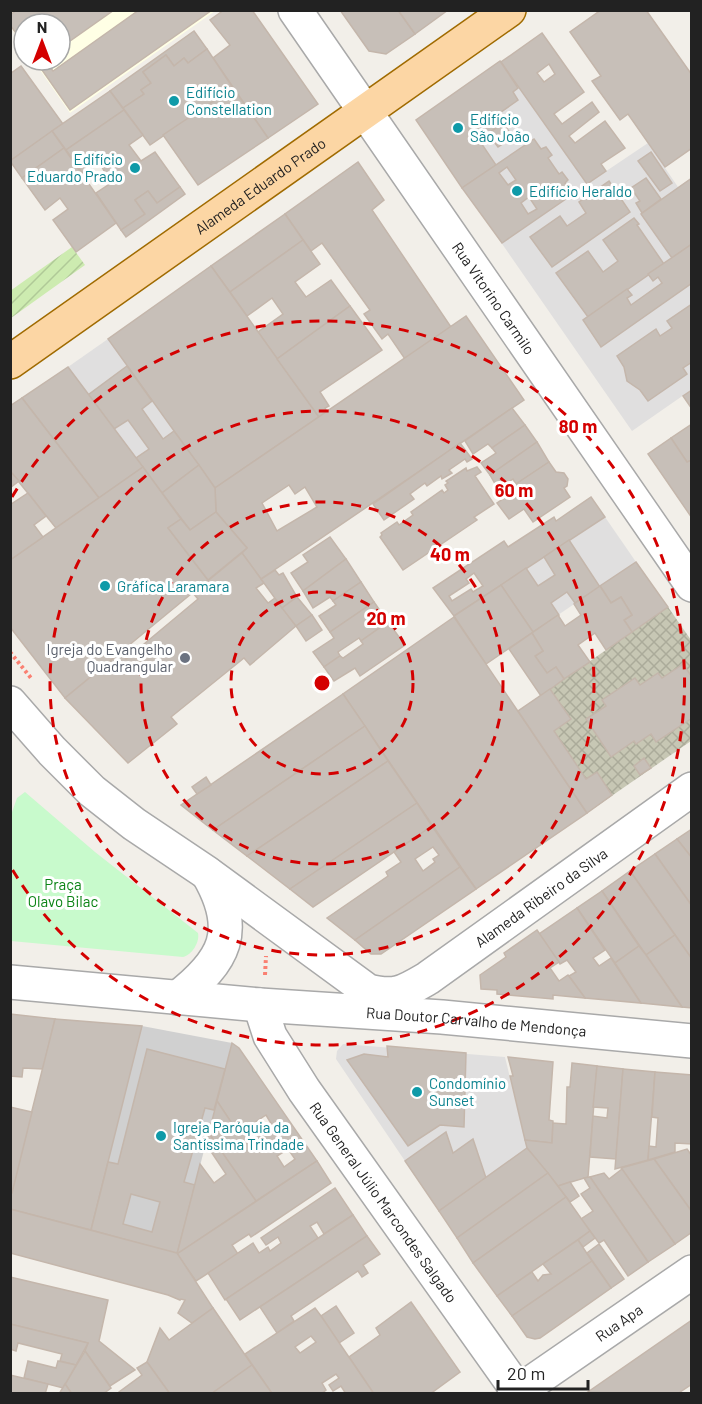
<svg xmlns="http://www.w3.org/2000/svg" width="702" height="1404" font-family="Barlow,sans-serif">
	<defs>
		<pattern id="construction-cross-hatch" width="8" height="8" patternUnits="userSpaceOnUse" patternTransform="scale(1.5)"><rect width="8" height="8" fill="#c7c7b4"/><path d="M0 0l8 8M0 8l8-8" fill="none" stroke="#abab9a"/></pattern>
		<pattern id="garden-furrows" width="10" height="10" patternUnits="userSpaceOnUse" patternTransform="scale(1.5)"><rect width="10" height="10" fill="#cdebb0"/><path d="M-1 1l2-2M0 10L10 0M9 11l2-2" fill="none" stroke="#b0c997"/></pattern>
	</defs>
	<rect width="100%" height="100%" fill="#f2efe9"/>
	<g fill="#e0dfdf">
		<path d="M 500,61 L 587,184 L 648,143 L 678,187 L 691,178 L 691,390 L 632,431 L 416,120 Z"/>
		<path d="M 108,339 L 214,487 L 216,512 L 190,530 L 68,367 Z"/>
		<path d="M 605,517 L 636,562 L 486,664 L 454,616 Z"/>
		<path d="M 343,1044 L 505,1057 L 527,1148 L 486,1178 L 472,1140 L 453,1153 L 446,1132 L 405,1161 L 336,1059 L 337,1051 Z"/>
	</g>
	<path fill="#ffffe5" d="M 10,11 L 215,11 L 70,113 L 33,60 L 60,60 L 60,24 L 24,24 L 24,47 L 11,28 Z"/>
	<path fill="#d0d0d0" d="M 142,1026 L 232,1043 L 177,1254 L 91,1230 Z"/>
	<path fill="url(#construction-cross-hatch)" d="M 668,607 L 691,640 L 691,741 L 587,813 L 518,711 Z"/>
	<path fill="#c8facc" d="M 25,792 L 95,852 L 198,933 C 200,942 192,955 183,957 L 11,941 L 11,815 L 17,798 Z"/>
	<path fill="url(#garden-furrows)" d="M 72,247 L 85,265 L 11,318 L 10,291 Z"/>
	<g fill="#c7bfb8" stroke="#c4b6ab" stroke-width="1.5" fill-rule="evenodd">
		<path d="M 17,10 L 114,10 L 60,48 L 60,24 L 24,24 L 24,44 L 10,25 L 10,15 Z"/>
		<path d="M 139,10 L 212,10 L 70,110 L 35,60 L 45,60 L 53,71 Z"/>
		<path d="M 224,10 L 252,10 L 318,104 L 268,138 L 213,58 L 230,45 L 210,20 Z"/>
		<path d="M 340,10 L 398,10 L 415,34 L 386,54 L 369,51 Z"/>
		<path d="M 398,10 L 448,10 L 415,34 Z"/>
		<path d="M 601,10 L 646,10 L 692,75 L 692,148 L 665,167 L 628,114 L 620,120 L 592,81 L 601,76 L 570,32 Z"/>
		<path d="M 194,31 L 207,49 L 188,63 L 184,58 L 174,66 L 166,55 L 143,72 L 151,83 L 141,90 L 144,94 L 123,108 L 110,91 Z"/>
		<path d="M 542,33 L 584,92 L 554,114 L 562,124 L 592,102 L 599,112 L 569,136 L 575,143 L 605,121 L 625,148 L 601,164 L 606,171 L 587,184 L 501,62 ZM 549,64 L 555,74 L 544,82 L 537,73 Z"/>
		<path d="M 207,49 L 233,88 L 150,145 L 123,108 L 144,94 L 141,90 L 151,83 L 143,72 L 166,55 L 174,66 L 184,58 L 188,63 Z"/>
		<path d="M 500,61 L 518,88 L 513,92 L 518,100 L 497,115 L 503,123 L 479,140 L 496,165 L 462,188 L 416,120 Z"/>
		<path d="M 21,66 L 63,124 L 10,161 L 10,74 Z"/>
		<path d="M 233,88 L 268,138 L 198,185 L 163,135 Z"/>
		<path d="M 110,91 L 124,110 L 66,150 L 52,131 Z"/>
		<path d="M 124,110 L 143,135 L 129,145 L 141,161 L 155,152 L 180,187 L 157,203 L 148,191 L 135,200 L 145,214 L 121,230 L 96,193 L 111,183 L 99,162 L 83,174 L 66,150 Z"/>
		<path d="M 503,123 L 513,137 L 498,147 L 488,134 Z"/>
		<path d="M 52,131 L 64,148 L 22,178 L 10,161 Z"/>
		<path d="M 534,139 L 541,149 L 546,147 L 552,155 L 548,158 L 559,174 L 562,172 L 568,180 L 565,183 L 573,194 L 502,243 L 462,188 ZM 507,167 L 516,180 L 508,185 L 499,173 ZM 529,197 L 537,209 L 528,214 L 521,203 Z"/>
		<path d="M 64,148 L 116,223 L 76,252 L 53,220 L 68,209 L 60,198 L 45,210 L 22,178 Z"/>
		<path d="M 651,152 L 672,183 L 660,191 L 638,161 Z"/>
		<path d="M 358,162 L 384,200 L 372,210 L 451,327 L 405,359 L 388,334 L 382,339 L 364,314 L 370,310 L 322,243 L 311,251 L 285,214 Z"/>
		<path d="M 646,178 L 661,199 L 642,213 L 636,203 L 640,201 L 631,188 Z"/>
		<path d="M 692,178 L 692,244 L 672,258 L 641,214 Z"/>
		<path d="M 609,181 L 630,212 L 552,267 L 530,237 L 560,216 L 567,226 L 586,213 L 579,202 Z"/>
		<path d="M 180,187 L 185,194 L 126,237 L 121,230 L 145,214 L 135,200 L 148,191 L 157,203 Z"/>
		<path d="M 285,214 L 303,240 L 230,292 L 211,266 Z"/>
		<path d="M 634,218 L 639,224 L 637,225 L 664,264 L 588,317 L 556,273 L 588,251 L 603,272 L 618,261 L 603,240 Z"/>
		<path d="M 303,240 L 320,264 L 295,282 L 306,297 L 331,280 L 350,306 L 277,359 L 258,332 L 283,314 L 272,298 L 247,316 L 230,292 Z"/>
		<path d="M 692,244 L 692,283 L 601,347 L 583,320 L 627,289 L 632,295 L 627,298 L 631,305 L 662,283 L 658,277 L 653,281 L 648,274 Z"/>
		<path d="M 211,266 L 319,417 L 215,488 L 108,339 Z"/>
		<path d="M 692,304 L 692,362 L 683,368 L 687,374 L 648,401 L 640,390 L 627,381 L 624,367 L 617,356 L 656,329 L 660,336 L 672,328 L 667,321 Z"/>
		<path d="M 350,306 L 382,350 L 320,392 L 329,406 L 325,408 L 327,412 L 319,417 L 277,359 Z"/>
		<path d="M 466,316 L 524,400 L 261,579 L 242,553 L 247,548 L 216,512 L 215,488 ZM 289,485 L 295,494 L 305,487 L 317,507 L 277,531 L 262,503 Z"/>
		<path d="M 127,366 L 152,401 L 142,409 L 163,439 L 174,431 L 199,465 L 162,493 L 136,458 L 149,449 L 128,420 L 114,429 L 88,395 Z"/>
		<path d="M 68,367 L 143,467 L 99,498 L 22,398 Z"/>
		<path d="M 692,390 L 692,409 L 683,396 Z"/>
		<path d="M 22,398 L 99,498 L 56,528 L 10,471 L 10,406 Z"/>
		<path d="M 512,408 L 525,425 L 492,448 L 488,444 L 473,454 L 465,441 Z"/>
		<path d="M 692,424 L 692,460 L 687,462 L 671,438 Z"/>
		<path d="M 525,425 L 537,442 L 490,475 L 481,463 L 496,453 L 492,448 Z"/>
		<path d="M 671,438 L 687,462 L 692,460 L 692,518 L 648,454 Z"/>
		<path d="M 537,442 L 549,462 L 516,484 L 513,479 L 498,489 L 490,475 Z"/>
		<path d="M 460,443 L 472,459 L 467,462 L 465,459 L 449,470 L 452,473 L 442,479 L 441,476 L 427,486 L 425,483 L 410,494 L 414,499 L 384,520 L 373,504 Z"/>
		<path d="M 549,462 L 556,472 L 564,473 L 568,479 L 567,486 L 564,488 L 570,497 L 533,522 L 524,509 L 509,519 L 497,503 L 512,493 L 515,498 L 522,493 L 516,484 Z"/>
		<path d="M 199,465 L 215,488 L 216,512 L 190,530 L 162,493 Z"/>
		<path d="M 143,467 L 181,519 L 168,528 L 208,580 L 65,698 L 10,627 L 10,560 Z"/>
		<path d="M 477,467 L 481,472 L 475,476 L 494,504 L 474,517 L 477,520 L 403,570 L 380,537 L 382,535 L 381,533 L 397,522 L 399,525 L 413,515 L 411,512 L 442,490 L 444,493 L 448,490 L 445,485 L 448,483 L 446,481 L 466,468 L 467,471 Z"/>
		<path d="M 10,471 L 19,481 L 10,488 Z"/>
		<path d="M 28,493 L 46,516 L 34,525 L 43,537 L 10,560 L 10,505 Z"/>
		<path d="M 591,497 L 605,517 L 454,616 L 433,588 L 504,541 L 508,547 L 554,517 L 556,521 ZM 474,573 L 483,586 L 473,592 L 471,589 L 452,601 L 449,596 L 469,583 L 466,579 Z"/>
		<path d="M 216,512 L 247,548 L 208,580 L 168,528 L 181,519 L 190,530 Z"/>
		<path d="M 330,537 L 346,559 L 303,591 L 291,573 L 308,562 L 303,555 Z"/>
		<path d="M 569,540 L 600,587 L 575,603 L 567,592 L 551,603 L 559,615 L 533,632 L 501,585 L 526,568 L 538,586 L 555,575 L 544,557 Z"/>
		<path d="M 242,553 L 264,583 L 256,588 L 268,603 L 275,598 L 296,626 L 250,665 L 244,658 L 171,717 L 177,724 L 128,763 L 65,698 L 120,653 L 126,659 L 198,599 L 193,593 Z"/>
		<path d="M 346,559 L 361,582 L 333,601 L 330,597 L 313,608 L 303,591 Z"/>
		<path d="M 636,562 L 668,607 L 632,632 L 624,620 L 632,615 L 621,597 L 611,603 L 600,586 Z"/>
		<path d="M 275,570 L 279,575 L 283,573 L 297,597 L 282,608 L 261,579 Z"/>
		<path d="M 361,582 L 374,602 L 330,632 L 319,616 L 336,605 L 333,601 Z"/>
		<path d="M 501,585 L 533,632 L 486,664 L 454,616 Z"/>
		<path d="M 600,586 L 611,603 L 621,597 L 632,615 L 624,620 L 632,632 L 606,650 L 595,633 L 578,645 L 590,662 L 564,679 L 556,667 L 547,673 L 535,656 L 543,651 L 532,633 L 558,615 L 565,626 L 581,615 L 574,604 Z"/>
		<path d="M 297,597 L 312,615 L 296,626 L 282,608 Z"/>
		<path d="M 374,602 L 388,622 L 361,641 L 359,638 L 338,652 L 340,656 L 324,667 L 313,652 L 334,638 L 330,632 Z"/>
		<path d="M 312,615 L 322,630 L 306,641 L 296,626 Z"/>
		<path d="M 454,617 L 587,813 L 476,889 L 343,694 Z"/>
		<path d="M 388,622 L 405,645 L 360,676 L 355,668 L 334,681 L 324,667 L 340,656 L 343,658 L 363,644 L 361,641 Z"/>
		<path d="M 532,633 L 543,651 L 535,656 L 547,673 L 556,667 L 564,679 L 541,696 L 509,649 Z"/>
		<path d="M 683,664 L 692,677 L 692,718 L 656,742 L 651,734 L 636,744 L 634,741 L 611,757 L 586,719 L 606,706 L 602,700 L 635,678 L 640,685 L 658,673 L 662,678 Z"/>
		<path d="M 550,689 L 571,719 L 554,731 L 586,779 L 597,772 L 612,795 L 587,813 L 518,711 Z"/>
		<path d="M 343,694 L 365,726 L 213,830 L 181,805 Z"/>
		<path d="M 365,726 L 388,761 L 247,856 L 213,830 Z"/>
		<path d="M 644,758 L 651,768 L 640,775 L 634,766 Z"/>
		<path d="M 388,761 L 417,803 L 290,889 L 247,856 Z"/>
		<path d="M 206,777 L 211,785 L 197,794 L 192,787 Z"/>
		<path d="M 417,803 L 432,826 L 313,907 L 290,889 Z"/>
		<path d="M 432,826 L 460,867 L 355,940 L 327,918 L 388,876 L 386,872 L 401,862 L 394,852 ZM 433,847 L 439,855 L 433,859 L 435,862 L 423,871 L 415,859 Z"/>
		<path d="M 692,829 L 692,858 L 677,839 Z"/>
		<path d="M 677,839 L 692,858 L 692,906 L 655,854 Z"/>
		<path d="M 655,854 L 692,906 L 692,959 L 630,871 Z"/>
		<path d="M 460,867 L 476,889 L 381,954 L 371,954 L 355,940 Z"/>
		<path d="M 630,871 L 675,935 L 646,955 L 602,891 Z"/>
		<path d="M 602,891 L 639,946 L 615,963 L 577,908 Z"/>
		<path d="M 577,908 L 605,950 L 593,958 L 599,966 L 611,958 L 641,1003 L 585,998 L 569,976 L 576,972 L 567,960 L 560,964 L 539,934 Z"/>
		<path d="M 537,930 L 559,962 L 550,968 L 559,981 L 568,975 L 585,998 L 553,995 L 553,999 L 497,994 L 497,990 L 481,989 L 480,975 L 506,957 L 504,953 Z"/>
		<path d="M 675,935 L 692,959 L 692,1008 L 682,1007 L 646,955 Z"/>
		<path d="M 639,946 L 646,955 L 682,1007 L 641,1003 L 615,963 Z"/>
		<path d="M 10,1014 L 55,1019 L 43,1069 L 23,1068 L 22,1077 L 10,1076 Z"/>
		<path d="M 55,1019 L 142,1026 L 91,1230 L 10,1209 L 10,1198 Z"/>
		<path d="M 232,1043 L 239,1048 L 317,1161 L 256,1201 L 210,1135 L 231,1122 L 217,1101 ZM 266,1115 L 272,1125 L 260,1132 L 254,1123 ZM 288,1149 L 295,1159 L 284,1167 L 277,1156 Z"/>
		<path d="M 387,1046 L 466,1053 L 464,1127 L 440,1125 L 408,1146 L 347,1060 L 364,1054 L 388,1057 Z"/>
		<path d="M 147,1049 L 225,1069 L 214,1110 L 205,1108 L 184,1182 L 195,1185 L 177,1254 L 91,1230 L 108,1162 L 118,1164 ZM 131,1194 L 160,1202 L 152,1232 L 123,1224 Z"/>
		<path d="M 508,1057 L 553,1062 L 549,1120 L 553,1121 L 552,1143 L 525,1140 L 510,1076 L 513,1076 Z"/>
		<path d="M 572,1063 L 597,1066 L 588,1177 L 558,1186 L 527,1148 L 525,1140 L 552,1143 L 553,1123 L 566,1124 L 567,1087 L 570,1087 Z"/>
		<path d="M 597,1066 L 623,1069 L 616,1159 L 590,1157 L 593,1116 L 607,1118 L 608,1108 L 593,1107 Z"/>
		<path d="M 623,1069 L 655,1072 L 648,1160 L 615,1169 Z"/>
		<path d="M 655,1072 L 692,1075 L 692,1144 L 675,1143 L 675,1152 L 648,1160 L 649,1146 L 656,1147 L 658,1118 L 652,1117 Z"/>
		<path d="M 217,1101 L 231,1122 L 210,1135 L 256,1201 L 177,1254 L 200,1164 L 214,1183 L 226,1174 L 206,1144 Z"/>
		<path d="M 10,1107 L 32,1112 L 12,1193 L 10,1193 Z"/>
		<path d="M 446,1132 L 453,1153 L 473,1139 L 486,1178 L 439,1211 L 405,1161 Z"/>
		<path d="M 527,1148 L 548,1173 L 457,1238 L 439,1211 Z"/>
		<path d="M 687,1149 L 692,1156 L 692,1212 L 654,1159 Z"/>
		<path d="M 654,1159 L 692,1212 L 692,1232 L 675,1244 L 621,1168 Z"/>
		<path d="M 317,1161 L 331,1183 L 251,1237 L 249,1234 L 232,1245 L 238,1254 L 196,1281 L 177,1254 Z"/>
		<path d="M 622,1169 L 675,1244 L 648,1262 L 590,1177 L 604,1173 L 609,1179 Z"/>
		<path d="M 548,1173 L 566,1197 L 473,1263 L 457,1238 Z"/>
		<path d="M 590,1177 L 648,1262 L 628,1276 L 604,1240 L 599,1243 L 581,1219 L 593,1211 L 581,1194 L 590,1188 L 584,1178 Z"/>
		<path d="M 570,1182 L 579,1196 L 570,1202 L 558,1186 Z"/>
		<path d="M 335,1188 L 353,1215 L 324,1234 L 317,1222 L 310,1226 L 318,1238 L 225,1300 L 208,1273 L 253,1243 L 259,1253 L 268,1247 L 270,1251 L 281,1243 L 278,1237 L 266,1245 L 261,1238 Z"/>
		<path d="M 566,1197 L 590,1231 L 497,1296 L 473,1263 Z"/>
		<path d="M 10,1209 L 177,1253 L 213,1308 L 192,1323 L 178,1313 L 185,1300 L 181,1299 L 180,1300 L 168,1295 L 10,1253 Z"/>
		<path d="M 353,1215 L 367,1236 L 240,1320 L 226,1299 Z"/>
		<path d="M 590,1231 L 595,1238 L 583,1247 L 578,1240 Z"/>
		<path d="M 367,1236 L 380,1254 L 363,1265 L 368,1273 L 362,1277 L 358,1271 L 291,1316 L 294,1321 L 277,1333 L 260,1307 Z"/>
		<path d="M 578,1240 L 592,1261 L 512,1316 L 497,1296 L 532,1272 L 538,1281 L 543,1275 L 551,1274 L 543,1264 Z"/>
		<path d="M 599,1244 L 624,1279 L 611,1288 L 587,1253 Z"/>
		<path d="M 592,1261 L 611,1288 L 540,1338 L 535,1339 L 527,1337 L 512,1316 Z"/>
		<path d="M 10,1277 L 108,1300 L 99,1341 L 135,1370 L 110,1386 L 85,1351 L 88,1343 L 10,1324 Z"/>
		<path d="M 411,1302 L 460,1372 L 430,1394 L 374,1394 L 349,1357 L 380,1335 L 376,1328 Z"/>
		<path d="M 336,1306 L 354,1333 L 339,1343 L 321,1316 Z"/>
		<path d="M 213,1308 L 252,1365 L 211,1394 L 170,1394 L 147,1362 L 160,1328 L 169,1340 Z"/>
		<path d="M 315,1308 L 321,1316 L 374,1394 L 346,1394 L 341,1386 L 333,1391 L 329,1385 L 339,1378 L 336,1374 L 322,1383 L 326,1390 L 321,1394 L 272,1394 L 271,1392 L 245,1354 ZM 311,1336 L 316,1342 L 300,1353 L 295,1347 Z"/>
		<path d="M 692,1320 L 692,1384 L 677,1394 L 585,1394 Z"/>
		<path d="M 10,1324 L 88,1343 L 76,1365 L 60,1361 L 62,1354 L 18,1343 L 16,1351 L 10,1349 Z"/>
		<path d="M 85,1351 L 111,1388 L 103,1394 L 72,1394 L 65,1384 Z"/>
		<path d="M 28,1361 L 56,1368 L 58,1361 L 76,1365 L 63,1388 L 24,1378 Z"/>
		<path d="M 147,1362 L 170,1394 L 120,1394 L 119,1392 L 142,1375 L 137,1368 Z"/>
		<path d="M 252,1365 L 271,1392 L 268,1394 L 211,1394 Z"/>
		<path d="M 10,1375 L 48,1384 L 45,1394 L 10,1394 Z"/>
		<path d="M 65,1384 L 72,1394 L 59,1394 Z"/>
	</g>
	<g fill="none" stroke-linecap="round" stroke-linejoin="round">
		<g stroke="#a9a9a9" stroke-width="36">
			<g id="minor">
				<path id="s1" d="M 295,10 L 692,585"/>
				<path id="s2" d="M 10,703 L 52,751 L 92,791 L 134,824 L 207,873 L 368,991 C 396,998 404,992 428,978 L 692,789"/>
				<path id="s3" d="M 10,982 L 260,1005 L 442,1017 L 692,1041"/>
				<path d="M 177,998 C 225,961 241,931 208,874"/>
				<path id="s4" d="M 260,1005 L 270,1036 L 304,1090 L 520,1394"/>
				<path id="s5" d="M 515,1394 L 692,1272"/>
			</g>
		</g>
		<g stroke="#a06b00" stroke-width="36">
			<g id="major">
				<path id="s6" d="M 10,362 L 509,10"/>
			</g>
		</g>
		<g stroke="#fa8072" stroke-width="4" stroke-dasharray="3 3" stroke-linecap="butt">
			<path d="M 10,652 L 31,678"/>
			<path d="M 265,975 L 266,956"/>
		</g>
		<use href="#minor" stroke="#fff" stroke-width="33"/>
		<use href="#major" stroke="#fcd6a4" stroke-width="33"/>
	</g>
	<g fill="none" stroke="#d40000" stroke-width="3" stroke-dasharray="10 8">
		<circle cx="322" cy="683" r="91"/>
		<circle cx="322" cy="683" r="181"/>
		<circle cx="322" cy="683" r="272"/>
		<path d="M12 497A362 362 0 1 1 12 869"/>
	</g>
	<g fill="#0f9aa8" stroke="#fff" stroke-width="2">
		<circle cx="174" cy="101" r="6"/>
		<circle cx="458" cy="128" r="6"/>
		<circle cx="135" cy="168" r="6"/>
		<circle cx="517" cy="191" r="6"/>
		<circle cx="105" cy="586" r="6"/>
		<circle cx="417" cy="1092" r="6"/>
		<circle cx="161" cy="1136" r="6"/>
	</g>
	<circle fill="#6b7280" stroke="#fff" stroke-width="2" cx="185" cy="658" r="6"/>
	<g text-anchor="middle" dominant-baseline="central" stroke-width="6" stroke-linejoin="round" paint-order="stroke">
		<g font-size="15" fill="#0d838f" stroke="#fff" text-anchor="start">
			<text x="186" y="92">Edifício<tspan x="186" dy="17">Constellation</tspan></text>
			<text x="470" y="119">Edifício<tspan x="470" dy="17">São João</tspan></text>
			<text x="123" y="159" text-anchor="end">Edifício<tspan x="123" dy="17">Eduardo Prado</tspan></text>
			<text x="529" y="191">Edifício Heraldo</text>
			<text x="117" y="586">Gráfica Laramara</text>
			<text x="429" y="1083">Condomínio<tspan x="429" dy="17">Sunset</tspan></text>
			<text x="173" y="1127">Igreja Paróquia da<tspan x="173" dy="17">Santíssima Trindade</tspan></text>
		</g>
		<g font-size="15" fill="#222" stroke="#fff">
			<text stroke="none"><textPath href="#s6" startOffset="306">Alameda Eduardo Prado</textPath></text>
			<text stroke="none"><textPath href="#s1" startOffset="350">Rua Vitorino Carmilo</textPath></text>
			<text stroke="none"><textPath href="#s2" startOffset="664">Alameda Ribeiro da Silva</textPath></text>
			<text stroke="none"><textPath href="#s3" startOffset="468">Rua Doutor Carvalho de Mendonça</textPath></text>
			<text stroke="none"><textPath href="#s4" startOffset="234">Rua General Júlio Marcondes Salgado</textPath></text>
			<text stroke="none"><textPath href="#s5" startOffset="126">Rua Apa</textPath></text>
		</g>
		<g font-size="15" fill="#5b616d" stroke="#fff" text-anchor="end">
			<text x="173" y="649">Igreja do Evangelho<tspan x="173" dy="17">Quadrangular</tspan></text>
		</g>
		<g font-size="15" fill="#0c8416" stroke="#fff">
			<text x="63" y="884">Praça<tspan x="63" dy="17">Olavo Bilac</tspan></text>
		</g>
	</g>
	<circle cx="322" cy="683" r="9" fill="#d40000" stroke="#fff" stroke-width="3"/>
	<g font-size="18" text-anchor="middle" font-weight="bold" fill="#d40000" stroke="#fff" stroke-width="6" stroke-linejoin="round" paint-order="stroke">
		<text x="578" y="433">80 m</text>
		<text x="514" y="497">60 m</text>
		<text x="450" y="561">40 m</text>
		<text x="386" y="625">20 m</text>
	</g>
	<rect width="702" height="1404" fill="none" stroke="#222222" stroke-width="24"/>
	<g transform="translate(42 42)"><circle r="28" fill="#ffffff" stroke="#a7a7a7" stroke-width="1.5"/>
	<path d="M0-4.5L10 22L0 15L-10 22Z" fill="#d40000"/>
	<text y="-9" font-size="16" font-weight="bold" text-anchor="middle" fill="#222222">N</text>
	</g>
	<path d="M498 1380v9h90v-9" fill="none" stroke="#222222" stroke-width="3"/>
	<text x="507" y="1380" font-size="18" fill="#222222" stroke="#ffffff" stroke-width="4.5" paint-order="stroke">20 m</text>
</svg>
